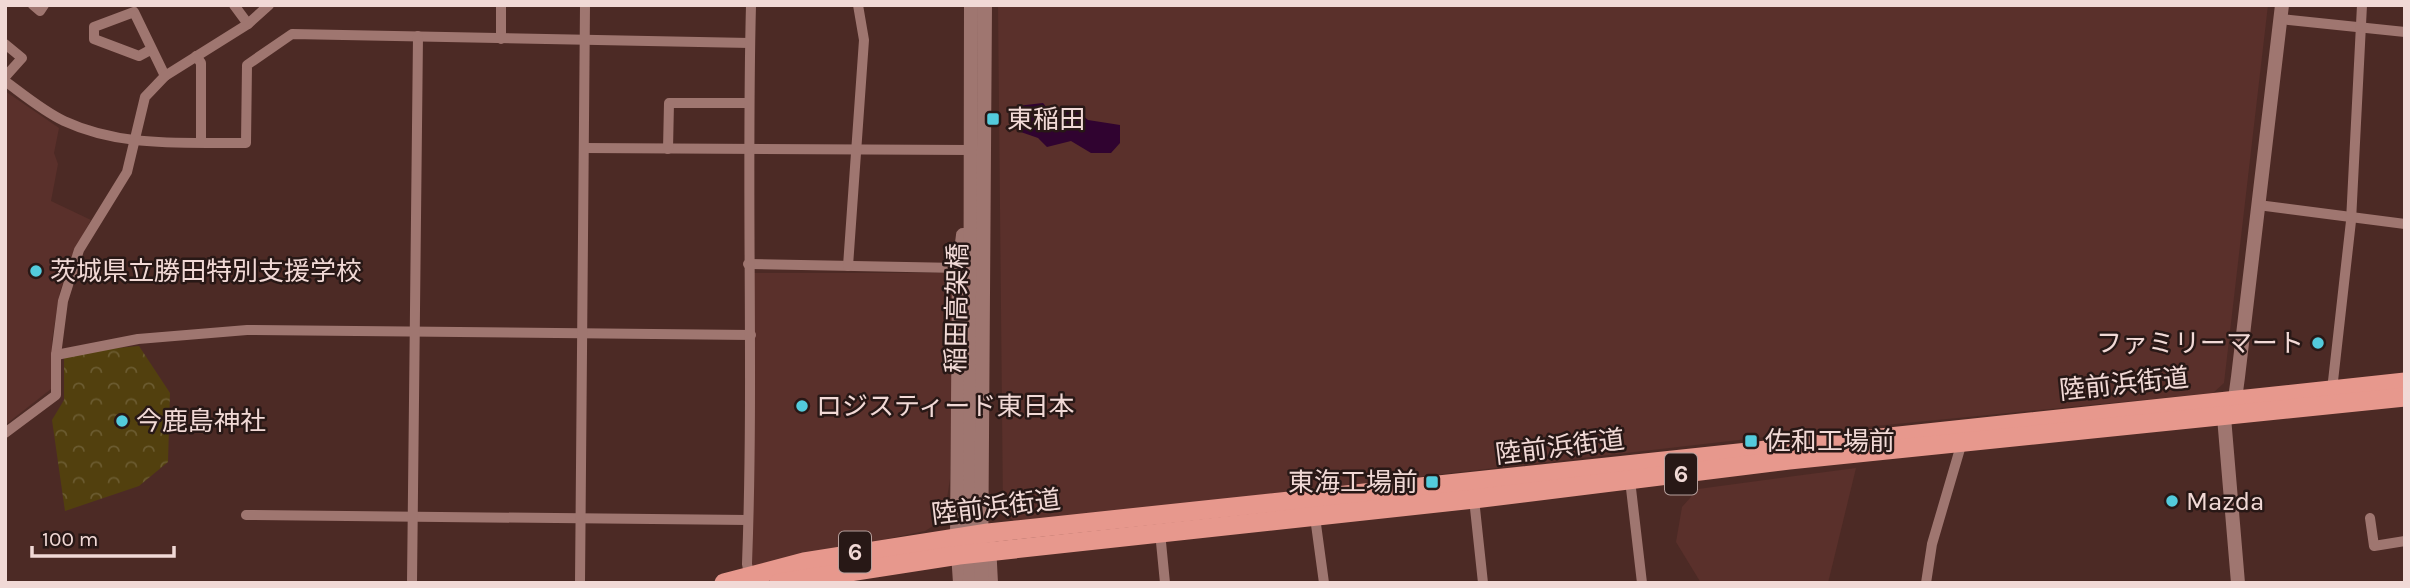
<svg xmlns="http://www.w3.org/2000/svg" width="2410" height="588" font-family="Karla,'Noto Sans JP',sans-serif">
	<defs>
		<pattern id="forest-crowns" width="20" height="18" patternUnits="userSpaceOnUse" patternTransform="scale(1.75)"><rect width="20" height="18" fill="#52400e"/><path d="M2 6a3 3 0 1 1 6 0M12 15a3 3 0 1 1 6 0" fill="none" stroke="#6b5b30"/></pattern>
	</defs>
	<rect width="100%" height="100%" fill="#4c2a25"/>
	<g fill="#5a302b">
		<path d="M 998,5 L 2268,5 L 2224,383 L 2213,393 L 1783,435 L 1016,523 L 1003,511 Z"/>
		<path d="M 5,91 L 59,128 L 54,153 L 58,164 L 51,201 L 91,220 L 74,251 L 60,291 L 52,340 L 51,389 L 5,425 Z"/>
		<path d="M 754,273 L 953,273 L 950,479 L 945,511 L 938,523 L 925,531 L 752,567 Z"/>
		<path d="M 1856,468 L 1828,583 L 1701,583 L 1676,542 L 1682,507 L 1698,489 Z"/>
	</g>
	<path fill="url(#forest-crowns)" d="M 139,346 L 170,393 L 168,462 L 139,486 L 65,511 L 52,420 L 64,400 L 64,353 Z"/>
	<path fill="#300330" d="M 1043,103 L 1058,121 L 1065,112 L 1077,111 L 1088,120 L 1120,125 L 1120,143 L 1111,153 L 1091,153 L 1071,141 L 1047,147 L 1038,138 L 1018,131 L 1015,119 L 1017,106 Z"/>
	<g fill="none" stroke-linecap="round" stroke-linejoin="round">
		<g stroke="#9f7670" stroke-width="10">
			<path d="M 33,5 L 40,11 L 44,5"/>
			<path d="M 234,5 L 248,24"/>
			<path d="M 2280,19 L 2405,32"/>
			<path d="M 501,39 L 501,5"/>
			<path d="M 5,44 L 22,58 L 5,77"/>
			<path d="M 152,49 L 139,56 L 94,39 L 94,27 L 134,12 L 165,76"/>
			<path d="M 196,56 L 201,63 L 201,142"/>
			<path d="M 5,81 C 24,95 43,111 64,121 C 122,148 184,142 246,143 L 247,65 L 292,34 L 750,43"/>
			<path d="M 584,148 L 971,150"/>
			<path d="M 668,149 L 669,103 L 749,103"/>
			<path d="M 2258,205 L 2405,224"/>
			<path d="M 748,264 L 959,268"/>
			<path d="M 848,266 L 864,40 L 858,5"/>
			<path d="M 56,355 L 63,301 L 79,250 L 127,172 L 145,97 L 165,76 L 248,24 L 269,5"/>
			<path d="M 2332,390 L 2351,221 L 2362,5"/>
			<path d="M 5,433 L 56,395 L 56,355 L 138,339 L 247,330 L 751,335"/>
			<path d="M 1630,480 L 1642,583"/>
			<path d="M 1474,499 L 1483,583"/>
			<path d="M 246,515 L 748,520"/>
			<path d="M 1315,517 L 1324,583"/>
			<path d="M 2370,518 L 2374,546 L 2405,541"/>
			<path d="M 1160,532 L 1165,583"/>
			<path d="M 750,579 L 747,564 C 754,378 746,192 751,5"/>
			<path d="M 412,583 L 418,36"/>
			<path d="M 580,583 L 585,5"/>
			<path d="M 1926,583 L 1932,544 L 1962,442"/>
		</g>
		<g stroke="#9f7670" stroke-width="14">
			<path d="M 989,544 L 991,583"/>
			<path d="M 960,583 L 957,537 L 959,268 L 963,235"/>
			<path d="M 970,583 L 971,5"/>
			<path d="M 981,583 L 985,5"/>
			<path d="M 2238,583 L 2224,417 L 2235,399 L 2238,377 L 2282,5"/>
		</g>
		<g stroke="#e7988d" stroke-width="19">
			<path d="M 724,583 L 804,562 L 988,533 L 2405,382"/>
			<path d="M 779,583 L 959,555 L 1474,499 L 1789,460 L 2405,397"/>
		</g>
	</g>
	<g fill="#53cbdc" stroke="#281816" stroke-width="2.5">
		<rect x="986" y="112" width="14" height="14" rx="3.5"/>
		<circle cx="36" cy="271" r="7"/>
		<circle cx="2318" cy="343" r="7"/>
		<circle cx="802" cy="406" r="7"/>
		<circle cx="122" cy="421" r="7"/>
		<rect x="1744" y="434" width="14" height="14" rx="3.5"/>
		<rect x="1425" y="475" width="14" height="14" rx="3.5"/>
		<circle cx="2172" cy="501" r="7"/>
	</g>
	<g text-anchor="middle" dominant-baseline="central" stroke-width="5" stroke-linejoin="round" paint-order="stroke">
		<g fill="#281816" stroke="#b59f9c" stroke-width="2">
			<rect x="1665" y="453.5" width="32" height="41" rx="5"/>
			<rect x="839" y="531.5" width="32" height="41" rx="5"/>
		</g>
		<g font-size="24" font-weight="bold" fill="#f1d9d6">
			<text x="1681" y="474">6</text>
			<text x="855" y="552">6</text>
		</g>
		<g font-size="26" fill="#f1d9d6" stroke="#281816" text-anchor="start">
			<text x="1007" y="119">東稲田</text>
			<text x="50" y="271">茨城県立勝田特別支援学校</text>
			<text x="2304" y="343" text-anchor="end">ファミリーマート</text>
			<text x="816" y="406">ロジスティード東日本</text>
			<text x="136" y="421">今鹿島神社</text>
			<text x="1765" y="441">佐和工場前</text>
			<text x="1418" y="482" text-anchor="end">東海工場前</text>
			<text x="2186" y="501">Mazda</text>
		</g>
		<g font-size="26" fill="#f1d9d6" stroke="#281816">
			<text transform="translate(957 308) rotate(-89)">稲田高架橋</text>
			<text transform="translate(2124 384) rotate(-6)">陸前浜街道</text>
			<text transform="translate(1560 447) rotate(-7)">陸前浜街道</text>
			<text transform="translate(996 507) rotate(-7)">陸前浜街道</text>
		</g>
	</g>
	<rect width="2410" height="588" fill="none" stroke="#f1d9d6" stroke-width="14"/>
	<path d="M32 546v10h142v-10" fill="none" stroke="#f1d9d6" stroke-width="3.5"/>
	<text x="42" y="546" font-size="21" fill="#f1d9d6" stroke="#281816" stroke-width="5" paint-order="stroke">100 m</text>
</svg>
